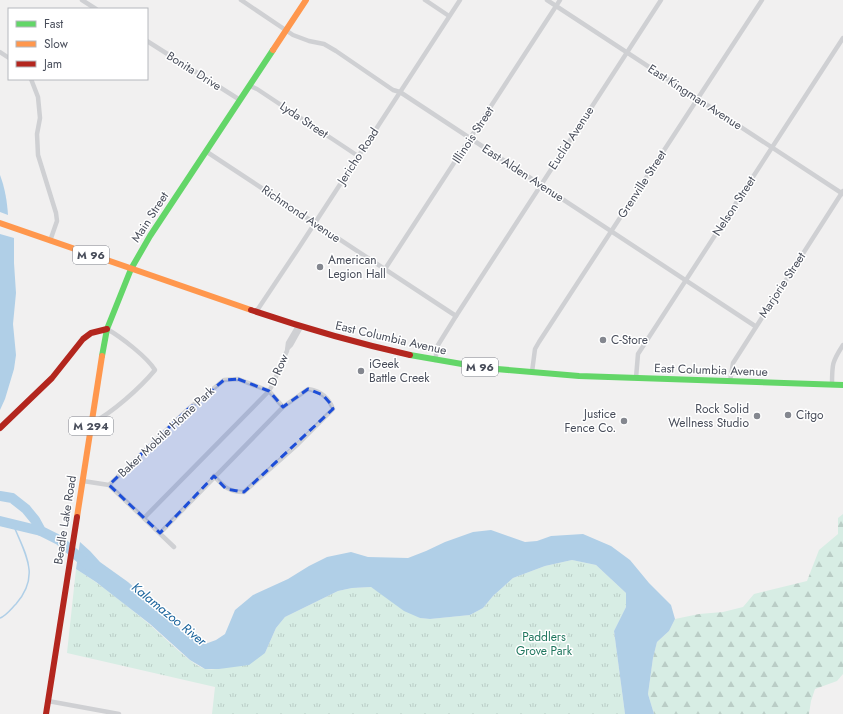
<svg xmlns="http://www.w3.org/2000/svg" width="843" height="714" font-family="Jost,sans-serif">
	<defs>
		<pattern id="forest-firs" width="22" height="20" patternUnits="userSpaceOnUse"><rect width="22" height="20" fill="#d7ede4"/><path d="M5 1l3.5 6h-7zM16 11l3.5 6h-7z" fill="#bacdc6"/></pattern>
		<pattern id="park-tufts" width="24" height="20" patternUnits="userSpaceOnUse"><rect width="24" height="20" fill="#d7ede4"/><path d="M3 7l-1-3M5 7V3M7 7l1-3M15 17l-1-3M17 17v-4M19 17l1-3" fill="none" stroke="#bacdc6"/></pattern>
	</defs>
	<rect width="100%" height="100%" fill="#f1f0f0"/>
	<path fill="url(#forest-firs)" d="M 843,514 L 843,674 L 837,681 L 815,689 L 811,701 L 809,714 L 654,714 L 648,694 L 653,658 L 657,642 L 669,631 L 675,619 L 699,614 L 723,612 L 743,607 L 754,594 L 807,581 L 819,550 L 838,534 L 838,518 Z"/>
	<path fill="url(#park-tufts)" d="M 572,560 L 596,565 L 626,593 L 626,607 L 614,631 L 625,714 L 212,714 L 215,687 L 67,653 L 76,569 C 102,585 126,605 149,624 C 161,634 193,667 206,669 C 223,672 249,658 265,653 L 276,628 L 285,617 L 338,591 L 352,588 L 371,587 L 420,618 L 430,619 L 470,615 L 483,608 L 493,596 L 513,578 L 545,566 Z"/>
	<g fill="#b0cfe7">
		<path d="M 0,175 C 5,188 7,201 8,215 L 0,212 Z"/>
		<path d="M 0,234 L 14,238 L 14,263 L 16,293 L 13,324 L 16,355 L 14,369 L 5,399 L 0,410 Z"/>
		<path d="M 491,530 L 525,542 L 537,541 L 551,536 L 583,534 L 611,546 L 630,560 L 649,583 L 671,605 L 675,619 L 669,631 L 657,642 L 653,658 L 648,694 L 654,714 L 625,714 L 614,631 L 626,607 L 626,593 L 596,565 L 572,560 L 545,566 L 513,578 L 493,596 L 483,608 L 470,615 L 430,619 L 420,618 L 404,611 L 371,587 L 352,588 L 338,591 L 285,617 L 276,628 L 265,653 L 249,665 L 219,669 L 205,669 L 190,660 L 150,624 L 96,582 L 76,569 L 80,542 L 90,551 L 100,562 L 128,582 L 185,634 L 205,644 L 216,640 L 225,634 L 235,610 L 253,595 L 288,579 L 309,566 L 327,557 L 351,552 L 368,557 L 408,558 L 426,551 L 445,542 L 473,532 Z"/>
	</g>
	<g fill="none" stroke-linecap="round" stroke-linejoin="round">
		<path stroke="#b0cfe7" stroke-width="1.5" d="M 0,618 C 6,616 11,609 16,604 C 41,575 25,554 13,524"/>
		<g stroke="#b0cfe7" stroke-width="10">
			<path d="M 0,496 L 12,498 L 26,509 L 35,520 L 41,531 L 59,540 L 88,565"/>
			<path d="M 0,521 L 41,531"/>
		</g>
		<g stroke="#cfd0d3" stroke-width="4.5">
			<path d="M 82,0 L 96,9"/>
			<path d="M 241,0 L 293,35 L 309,41 L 324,44 L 336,51 L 393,90 L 400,92 L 755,326"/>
			<path d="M 425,0 L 449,16"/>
			<path d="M 547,0 L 843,194"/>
			<path d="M 147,41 L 240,100"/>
			<path d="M 0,52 L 9,58"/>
			<path d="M 31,79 L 38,97 L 40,118 L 37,134 L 38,155 L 56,213 L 57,221 L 50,241"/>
			<path d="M 250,86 L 257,89 L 358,156"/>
			<path d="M 207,152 L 456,316"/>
			<path d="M 385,269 L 560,0"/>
			<path d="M 256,312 L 298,249 L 460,0"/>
			<path d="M 288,348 L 291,345 L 301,327"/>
			<path d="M 435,360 L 438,345 L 456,316 L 661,0"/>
			<path d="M 532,372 L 535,349 L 539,342 L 762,0"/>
			<path d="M 636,378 L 638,354 L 843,38"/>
			<path d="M 730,381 L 733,363 L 843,191"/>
			<path d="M 832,385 C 832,364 832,362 843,345"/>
			<path d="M 92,423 C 112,413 140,388 155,370 C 147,357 121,337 107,329"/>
			<path d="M 83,481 L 109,485 L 174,547"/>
			<path d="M 109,485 L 187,410 L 224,380 L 238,379 L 269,391 L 283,407"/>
			<path d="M 144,518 L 269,391 L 274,382 L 281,363 L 287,351 L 288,343 L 298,326"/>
			<path d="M 160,533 L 283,407 L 308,389 C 320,391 329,398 333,409 L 298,444 L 244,492 C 229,492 224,487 214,476"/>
			<path d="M 48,701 L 119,714"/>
		</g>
		<g stroke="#63d668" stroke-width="6">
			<path d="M 131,269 L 150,236 L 273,50"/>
			<path d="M 410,355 L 485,368 L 579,376 L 843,385"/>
			<path d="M 102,356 L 107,329 L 131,269"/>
		</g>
		<g stroke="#ff974d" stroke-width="6">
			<path d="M 273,50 L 306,0"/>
			<path d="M 0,223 L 251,310"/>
			<path d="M 77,517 L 102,356"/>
		</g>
		<g stroke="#b3261e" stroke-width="6">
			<path d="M 251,310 C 304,328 356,343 410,355"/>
			<path d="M 0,428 L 52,378 L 83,339 L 91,333 L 107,329"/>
			<path d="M 46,714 L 77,517"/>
		</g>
	</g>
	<path fill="#1d4ed8" fill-opacity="0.2" stroke="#1d4ed8" stroke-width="3" stroke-dasharray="8 5" stroke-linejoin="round" d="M 238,379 L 269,391 L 283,407 L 308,389 L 323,395 L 330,403 L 333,409 L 244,492 L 226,489 L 214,476 L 160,533 L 109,485 L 187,410 L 224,380 Z"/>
	<g fill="#84878f" stroke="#fff" stroke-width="1.5">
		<circle cx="320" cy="267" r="4"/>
		<circle cx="603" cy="340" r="4"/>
		<circle cx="361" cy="371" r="4"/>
		<circle cx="788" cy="415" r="4"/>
		<circle cx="757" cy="416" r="4"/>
		<circle cx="624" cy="421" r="4"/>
	</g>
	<g text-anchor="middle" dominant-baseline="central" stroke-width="3" stroke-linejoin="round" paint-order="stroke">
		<g fill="#fff" stroke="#80838c" stroke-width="1">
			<rect x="73" y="246" width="36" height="18" rx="3"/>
			<rect x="462" y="358" width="36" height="18" rx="3"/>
			<rect x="69" y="417" width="44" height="18" rx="3"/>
		</g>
		<g font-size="11" font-weight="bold" fill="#494e5b">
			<text x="91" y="255">M 96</text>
			<text x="480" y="367">M 96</text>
			<text x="91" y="426">M 294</text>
		</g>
		<g font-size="12" fill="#494e5b" stroke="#fff">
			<text transform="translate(194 71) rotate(32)">Bonita Drive</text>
			<text transform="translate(695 97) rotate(33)">East Kingman Avenue</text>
			<text transform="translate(304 120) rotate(34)">Lyda Street</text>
			<text transform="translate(473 135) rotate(-57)">Illinois Street</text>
			<text transform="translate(571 138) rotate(-57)">Euclid Avenue</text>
			<text transform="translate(358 156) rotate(-57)">Jericho Road</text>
			<text transform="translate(523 173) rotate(33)">East Alden Avenue</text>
			<text transform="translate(642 184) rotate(-57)">Grenville Street</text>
			<text transform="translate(734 206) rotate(-57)">Nelson Street</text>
			<text transform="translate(301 214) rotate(34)">Richmond Avenue</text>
			<text transform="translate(150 217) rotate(-57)">Main Street</text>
			<text transform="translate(782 285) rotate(-57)">Marjorie Street</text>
			<text transform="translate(391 338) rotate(13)">East Columbia Avenue</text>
			<text transform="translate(278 370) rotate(-66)">D Row</text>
			<text transform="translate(711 370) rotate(2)">East Columbia Avenue</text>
			<text transform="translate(166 432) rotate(-43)">Baker Mobile Home Park</text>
			<text transform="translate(65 520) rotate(-81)">Beadle Lake Road</text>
		</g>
		<g font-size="12" fill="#494e5b" stroke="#fff" text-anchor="start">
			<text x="328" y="260">American<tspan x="328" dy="14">Legion Hall</tspan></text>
			<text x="611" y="340">C-Store</text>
			<text x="369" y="364">iGeek<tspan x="369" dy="14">Battle Creek</tspan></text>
			<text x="749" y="409" text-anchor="end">Rock Solid<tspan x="749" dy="14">Wellness Studio</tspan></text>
			<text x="616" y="414" text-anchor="end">Justice<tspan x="616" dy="14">Fence Co.</tspan></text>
			<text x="796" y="415">Citgo</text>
		</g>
		<g font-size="12" fill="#20765e" stroke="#fff">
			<text x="544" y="637">Paddlers<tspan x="544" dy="14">Grove Park</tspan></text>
		</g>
		<g font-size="13" font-style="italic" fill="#1b649c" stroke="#fff">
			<text transform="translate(169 614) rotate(39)">Kalamazoo River</text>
		</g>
	</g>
	<rect x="8" y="8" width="140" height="72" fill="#ffffff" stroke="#b6b8bd"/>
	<rect x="16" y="21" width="20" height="6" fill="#63d668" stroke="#b6b8bd"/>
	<text x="44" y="28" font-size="12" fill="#494e5b">Fast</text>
	<rect x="16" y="41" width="20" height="6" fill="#ff974d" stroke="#b6b8bd"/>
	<text x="44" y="48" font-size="12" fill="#494e5b">Slow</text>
	<rect x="16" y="61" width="20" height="6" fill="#b3261e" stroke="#b6b8bd"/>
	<text x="44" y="68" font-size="12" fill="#494e5b">Jam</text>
</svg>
